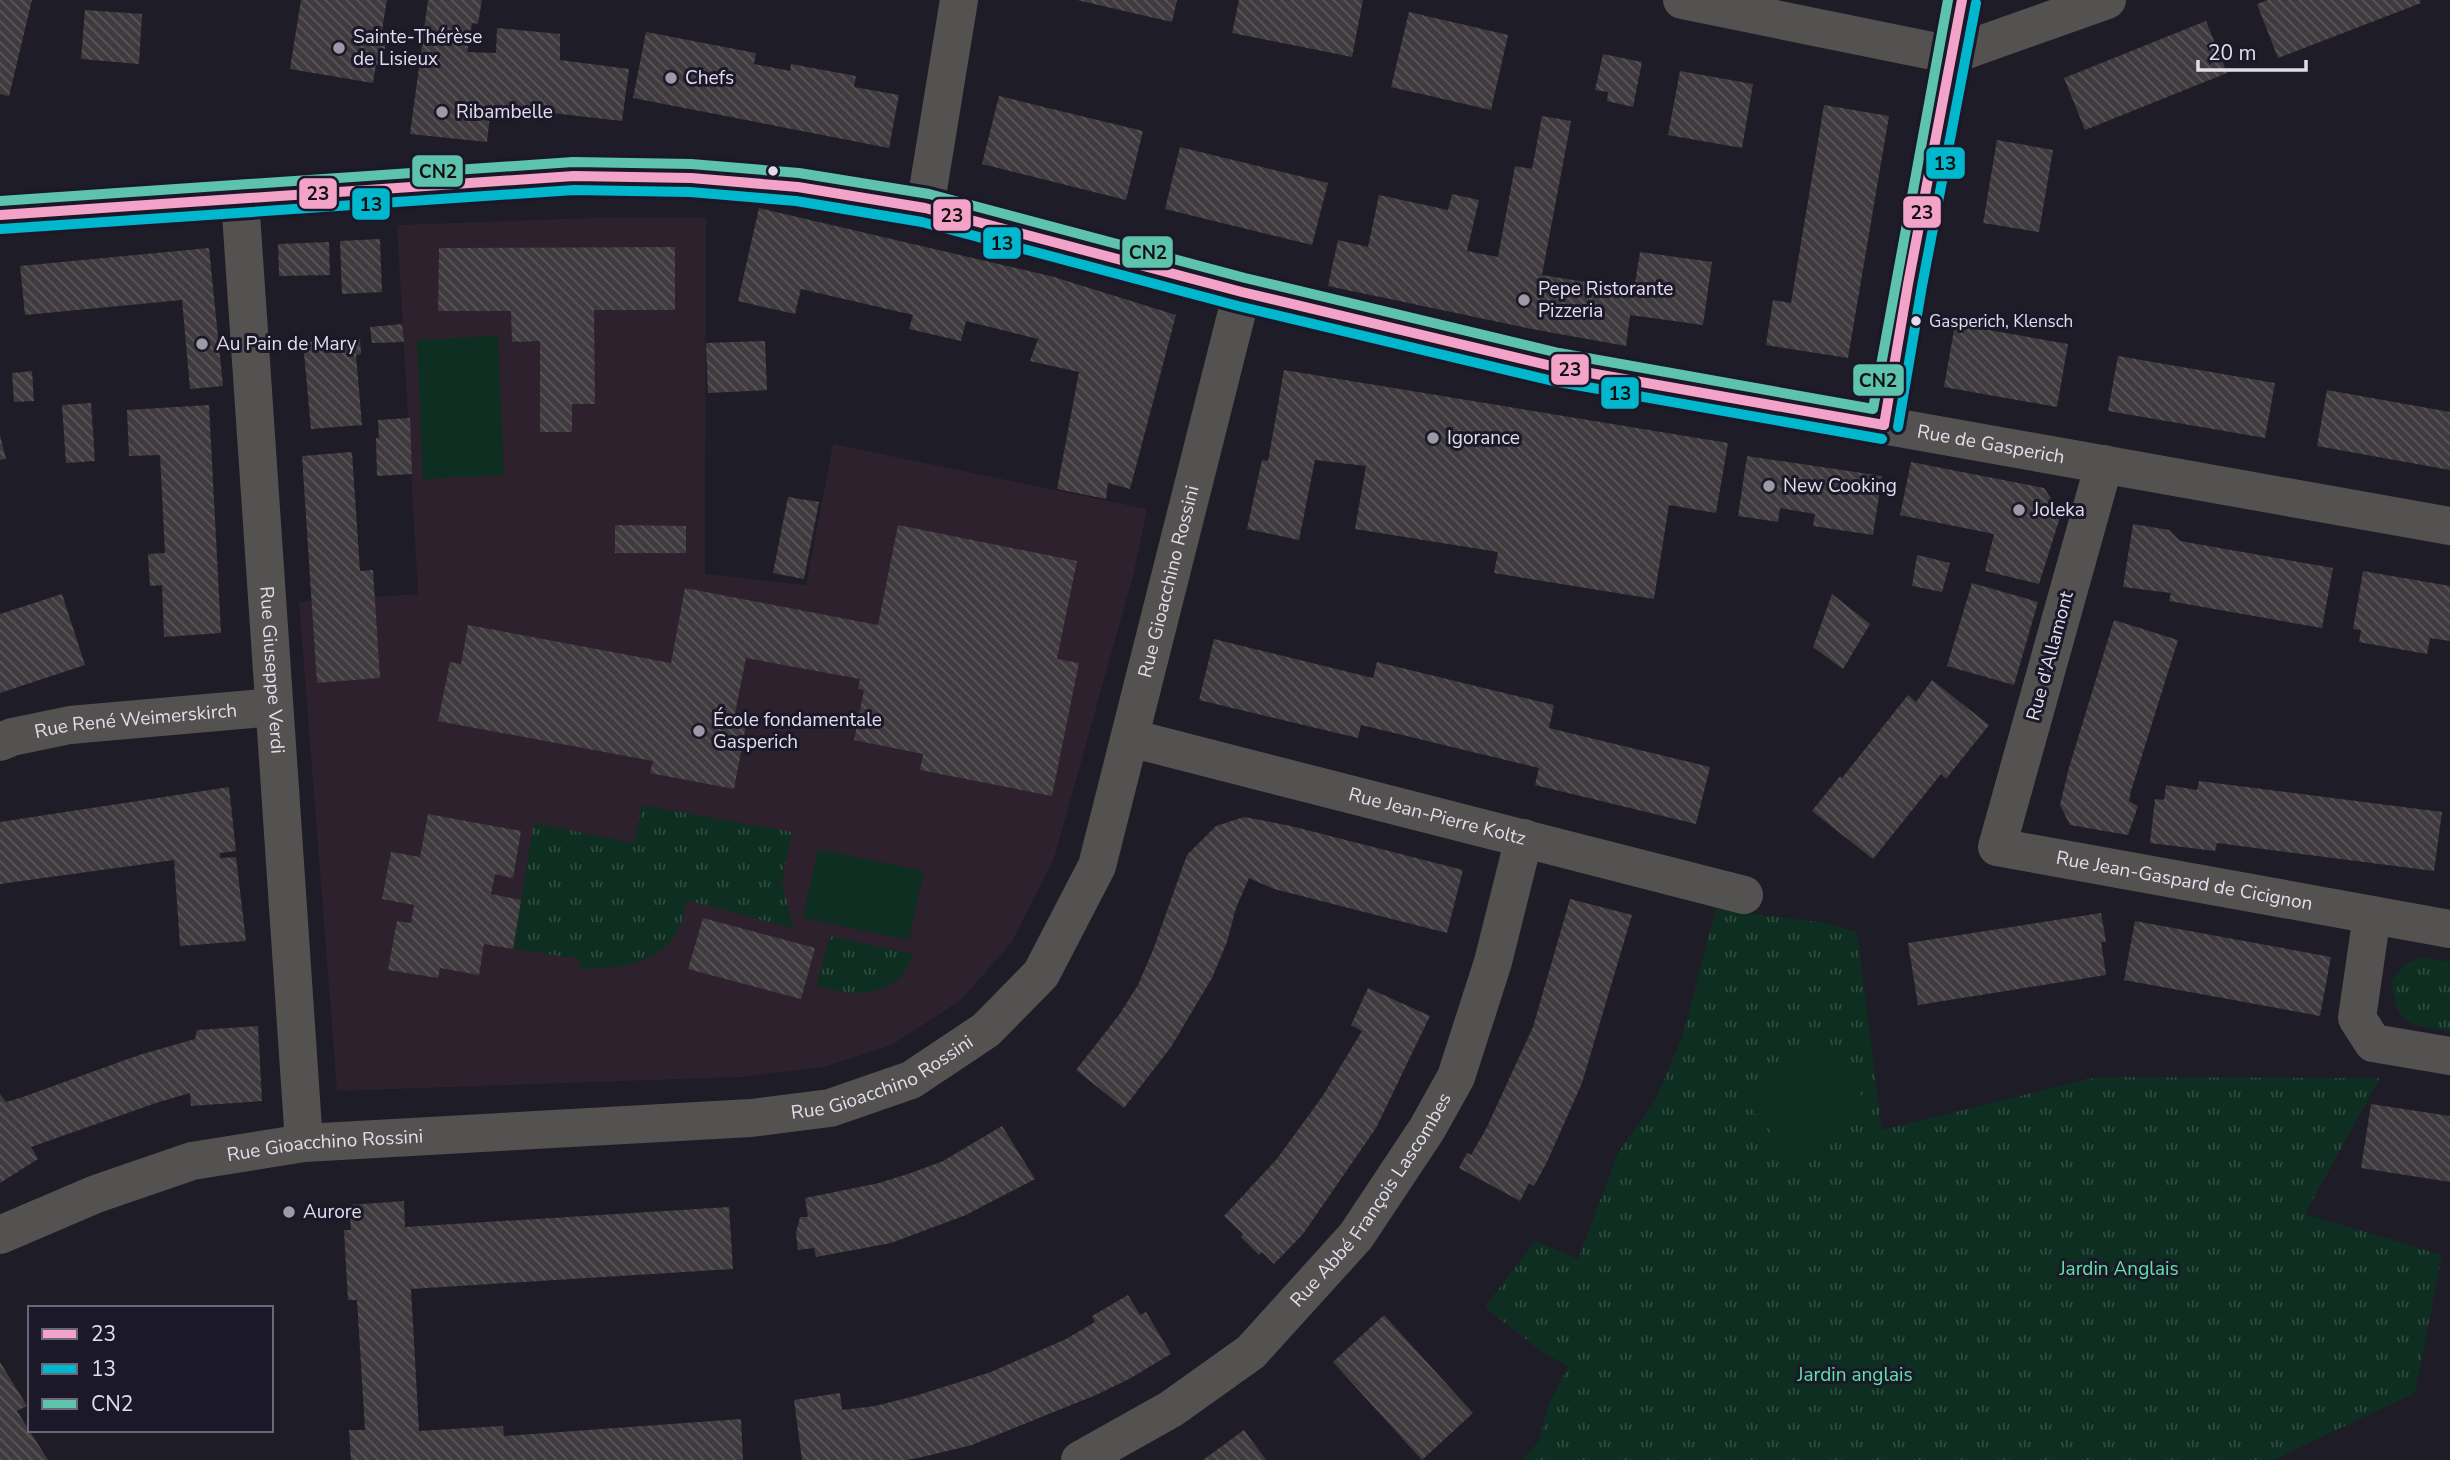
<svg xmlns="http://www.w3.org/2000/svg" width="2450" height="1460" font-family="'Nunito Sans',sans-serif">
	<defs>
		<pattern id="grass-tufts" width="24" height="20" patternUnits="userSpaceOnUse" patternTransform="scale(1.75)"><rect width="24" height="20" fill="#0e2e21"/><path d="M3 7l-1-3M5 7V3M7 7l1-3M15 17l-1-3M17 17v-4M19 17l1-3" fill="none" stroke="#314c41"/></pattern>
		<pattern id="building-back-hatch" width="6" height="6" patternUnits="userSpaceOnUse" patternTransform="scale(1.75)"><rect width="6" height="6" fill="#3f3a3d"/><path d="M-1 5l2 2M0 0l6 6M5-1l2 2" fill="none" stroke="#5a5659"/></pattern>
	</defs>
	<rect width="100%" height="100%" fill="#1e1c26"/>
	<path fill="#2c212d" d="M 589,218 L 706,218 L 705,574 L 806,585 L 833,444 L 1147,509 L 1134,572 L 1054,859 L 1012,942 L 961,1000 L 892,1045 L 824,1067 L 742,1077 L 337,1091 L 299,602 L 418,594 L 397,225 Z"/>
	<g fill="url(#grass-tufts)">
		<path d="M 642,805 L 792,832 L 782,881 L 793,928 L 686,900 C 685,907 684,915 682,922 C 665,965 619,969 579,969 L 581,959 L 513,949 L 534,823 L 634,843 Z"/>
		<path d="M 1716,909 L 1825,923 L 1857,932 L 1882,1130 L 2097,1077 L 2380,1078 L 2305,1214 L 2442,1255 L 2415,1393 L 2273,1460 L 1522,1460 L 1539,1441 L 1548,1406 L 1568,1366 L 1542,1352 L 1485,1307 L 1535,1241 L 1578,1259 L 1618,1153 L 1655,1101 L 1683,1035 Z"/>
		<path d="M 830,936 L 913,954 C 907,981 881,994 854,993 C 841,993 828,988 816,986 Z"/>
		<path d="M 2422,957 L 2450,962 L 2450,1032 C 2409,1024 2395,1027 2392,980 L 2405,964 Z"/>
	</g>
	<g fill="#0e2e21">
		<path d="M 498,336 L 504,475 L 423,479 L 417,340 Z"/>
		<path d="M 818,849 L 924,871 L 909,940 L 803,918 Z"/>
		<path d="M 1814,1043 L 1872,1107 L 1803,1168 L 1746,1103 Z"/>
	</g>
	<g fill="url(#building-back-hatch)">
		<path d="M 0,0 L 32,0 L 9,96 L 0,94 Z"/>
		<path d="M 301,0 L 387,0 L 382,30 L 388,31 L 382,66 L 376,65 L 373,83 L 290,69 Z"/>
		<path d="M 428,0 L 482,0 L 478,24 L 472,23 L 467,52 L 496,53 L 497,28 L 560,34 L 560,60 L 629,69 L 622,121 L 491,106 L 487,142 L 410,134 Z"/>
		<path d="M 1077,0 L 1177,0 L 1172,22 Z"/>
		<path d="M 1239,0 L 1363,0 L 1352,57 L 1232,33 Z"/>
		<path d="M 2268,0 L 2420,0 L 2421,3 L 2278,58 L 2257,4 Z"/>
		<path d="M 85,10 L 142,14 L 139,64 L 81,59 Z"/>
		<path d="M 1409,12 L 1508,35 L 1491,110 L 1391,87 Z"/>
		<path d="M 2206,21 L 2227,73 L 2085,130 L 2064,78 Z"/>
		<path d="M 646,32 L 756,53 L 754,64 L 790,71 L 791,64 L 856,76 L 854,87 L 899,95 L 889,148 L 633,98 Z"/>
		<path d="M 1603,54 L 1642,62 L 1633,107 L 1607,101 L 1608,92 L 1595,90 Z"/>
		<path d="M 1680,71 L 1753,84 L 1742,148 L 1668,135 Z"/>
		<path d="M 999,96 L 1143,131 L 1126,200 L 982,164 Z"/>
		<path d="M 1824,105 L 1889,116 L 1848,358 L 1766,345 L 1773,300 L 1791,303 Z"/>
		<path d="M 1542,116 L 1571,121 L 1542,275 L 1634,290 L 1640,252 L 1712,262 L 1703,325 L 1630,315 L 1626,346 L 1532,329 L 1328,286 L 1338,240 L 1368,247 L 1379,195 L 1448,210 L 1452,194 L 1479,200 L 1467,251 L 1498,257 L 1515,166 L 1532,169 Z"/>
		<path d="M 1997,140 L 2053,150 L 2039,232 L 1983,223 Z"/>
		<path d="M 1180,147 L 1328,183 L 1312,245 L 1165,209 Z"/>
		<path d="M 759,208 L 1054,277 L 1176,315 L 1130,489 L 1108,483 L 1106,499 L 1057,489 L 1079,372 L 1030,361 L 1038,339 L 966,321 L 961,341 L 909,329 L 913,315 L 801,289 L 795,314 L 738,301 Z"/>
		<path d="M 380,239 L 382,292 L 342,294 L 340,241 Z"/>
		<path d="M 329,242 L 330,275 L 279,276 L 278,244 Z"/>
		<path d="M 675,247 L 675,310 L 594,310 L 595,404 L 572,404 L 572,432 L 540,432 L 540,341 L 512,342 L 511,311 L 438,311 L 439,248 Z"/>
		<path d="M 209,248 L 223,386 L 190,389 L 182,300 L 25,315 L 20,266 Z"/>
		<path d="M 402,324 L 404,342 L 372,343 L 370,327 Z"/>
		<path d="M 1955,324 L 2068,344 L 2057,407 L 1944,387 Z"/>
		<path d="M 360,339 L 361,354 L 356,355 L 362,425 L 311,429 L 303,342 Z"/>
		<path d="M 765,341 L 767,390 L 708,393 L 706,343 Z"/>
		<path d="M 2118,356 L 2275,383 L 2265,438 L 2108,411 Z"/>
		<path d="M 1284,370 L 1728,443 L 1716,513 L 1669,505 L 1654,599 L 1494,573 L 1498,552 L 1355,529 L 1366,466 L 1315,460 L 1299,540 L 1247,529 L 1262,460 L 1268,461 Z"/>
		<path d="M 32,371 L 34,401 L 14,402 L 12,373 Z"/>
		<path d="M 2327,390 L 2450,412 L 2450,470 L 2317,446 Z"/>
		<path d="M 91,403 L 95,461 L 66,463 L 62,405 Z"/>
		<path d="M 209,405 L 221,633 L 164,637 L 162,585 L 150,586 L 148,554 L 165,553 L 160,455 L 129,456 L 127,410 Z"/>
		<path d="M 410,418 L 412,474 L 377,476 L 376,438 L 379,438 L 378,420 Z"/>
		<path d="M 0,435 L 6,459 L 0,460 Z"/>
		<path d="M 352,452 L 360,571 L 373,570 L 380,678 L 317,683 L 302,456 Z"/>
		<path d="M 1747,456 L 1882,476 L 1873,535 L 1813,526 L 1815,514 L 1780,508 L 1778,522 L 1738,516 Z"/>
		<path d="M 1911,462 L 2044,488 L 2061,514 L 2039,584 L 1985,571 L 1994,534 L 1900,515 Z"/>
		<path d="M 788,497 L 819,502 L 804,579 L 773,573 Z"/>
		<path d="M 2133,524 L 2169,530 L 2180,541 L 2333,568 L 2322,628 L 2169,601 L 2171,593 L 2123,587 Z"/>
		<path d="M 615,525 L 686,526 L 686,553 L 615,553 Z"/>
		<path d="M 898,525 L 1077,561 L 1057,659 L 1079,663 L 1052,796 L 920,770 L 923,754 L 854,740 L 864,690 L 858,689 L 860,679 L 746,658 L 734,718 L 747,720 L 734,789 L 650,773 L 653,761 L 438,721 L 450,662 L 461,664 L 468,625 L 671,663 L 685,588 L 878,625 Z"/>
		<path d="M 1917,555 L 1950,563 L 1942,592 L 1912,586 Z"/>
		<path d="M 2363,571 L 2450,586 L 2450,641 L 2430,638 L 2427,654 L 2359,642 L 2361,630 L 2353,629 Z"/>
		<path d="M 1972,583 L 2038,602 L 2014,685 L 1947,666 Z"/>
		<path d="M 62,594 L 85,665 L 0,693 L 0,614 Z"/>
		<path d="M 1832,594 L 1870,624 L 1843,669 L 1813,647 Z"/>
		<path d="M 2114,620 L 2178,640 L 2131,791 L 2129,801 L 2138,806 L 2128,835 L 2070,825 L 2060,805 L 2068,771 Z"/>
		<path d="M 1214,639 L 1373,678 L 1377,662 L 1554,705 L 1549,728 L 1710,767 L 1696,824 L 1535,785 L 1539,768 L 1361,725 L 1358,738 L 1199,700 Z"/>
		<path d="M 1932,680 L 1989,725 L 1946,779 L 1941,774 L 1873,859 L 1812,811 L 1840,776 L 1842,778 L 1908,695 L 1916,702 Z"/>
		<path d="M 2199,781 L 2442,812 L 2434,871 L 2217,843 L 2215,851 L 2150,843 L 2155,799 L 2164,800 L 2166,785 L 2197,790 Z"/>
		<path d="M 229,787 L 236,851 L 220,853 L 220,858 L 236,857 L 246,941 L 180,946 L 174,860 L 0,884 L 0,822 Z"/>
		<path d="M 428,814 L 521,831 L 513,878 L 495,874 L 491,894 L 521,900 L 513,949 L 484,944 L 479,975 L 440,968 L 438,978 L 388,970 L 397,921 L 411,923 L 414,905 L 382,899 L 391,852 L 420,857 Z"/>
		<path d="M 1244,817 L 1291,826 L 1463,870 L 1447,933 L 1274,889 L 1249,878 L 1236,908 L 1227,942 L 1212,978 L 1171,1047 L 1124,1108 L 1076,1070 L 1119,1015 L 1138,985 L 1153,950 L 1187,855 L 1216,826 Z"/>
		<path d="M 1570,899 L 1632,915 L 1582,1083 L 1547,1162 L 1534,1186 L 1529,1183 L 1520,1201 L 1459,1168 L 1467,1153 L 1471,1155 L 1486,1129 L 1533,1027 Z"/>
		<path d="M 2101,913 L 2106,942 L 2101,942 L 2106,975 L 1918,1005 L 1908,943 Z"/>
		<path d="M 703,918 L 815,948 L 801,999 L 688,969 Z"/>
		<path d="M 2135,921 L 2331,957 L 2320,1016 L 2124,980 Z"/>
		<path d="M 1368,988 L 1430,1016 L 1376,1128 L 1303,1234 L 1274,1264 L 1262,1252 L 1259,1255 L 1241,1237 L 1243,1234 L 1224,1216 L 1276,1160 L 1322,1097 L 1362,1031 L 1351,1025 Z"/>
		<path d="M 258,1026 L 262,1101 L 191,1106 L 190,1093 L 156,1103 L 31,1147 L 38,1159 L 0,1183 L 0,1094 L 6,1102 L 20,1098 L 139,1055 L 195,1039 L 197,1030 Z"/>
		<path d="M 2371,1104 L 2450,1116 L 2450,1182 L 2361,1168 Z"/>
		<path d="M 1002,1126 L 1035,1179 L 966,1215 L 891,1243 L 816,1257 L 814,1248 L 798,1250 L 796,1233 L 800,1217 L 808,1217 L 805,1198 L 879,1183 L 911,1173 L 943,1161 Z"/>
		<path d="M 404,1201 L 405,1227 L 729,1207 L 733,1269 L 411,1289 L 419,1431 L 503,1426 L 504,1436 L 741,1419 L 743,1460 L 351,1460 L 349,1430 L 365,1430 L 357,1300 L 348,1300 L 344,1230 L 351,1230 L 349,1205 Z"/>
		<path d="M 1128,1295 L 1140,1315 L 1146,1312 L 1171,1354 L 1129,1379 L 1096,1395 L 972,1445 L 931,1455 L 907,1460 L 802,1460 L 794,1400 L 840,1393 L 842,1410 L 875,1406 L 915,1396 L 991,1372 L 1066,1339 L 1095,1322 L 1092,1316 Z"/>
		<path d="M 1384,1315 L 1473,1413 L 1422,1460 L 1333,1362 Z"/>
		<path d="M 0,1362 L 27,1406 L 17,1411 L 48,1460 L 0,1460 Z"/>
		<path d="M 1244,1430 L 1266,1460 L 1203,1460 Z"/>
	</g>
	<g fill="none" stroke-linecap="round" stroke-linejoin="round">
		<g stroke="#545151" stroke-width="38">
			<path d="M 1682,0 L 1952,55 L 2107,0"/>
			<path id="s1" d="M 240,199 L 304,1143"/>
			<path d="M 925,208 L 959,0"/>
			<path id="s2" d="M 0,215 L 574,176 L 691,178 L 798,187 L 925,208 L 1242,292 L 1556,367 L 2450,526"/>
			<path d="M 1884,425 L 1908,284 L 1962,0"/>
			<path id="s3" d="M 2104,464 L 1997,847 L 2450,929"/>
			<path id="s4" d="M 1130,738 L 1744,895"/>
			<path id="s5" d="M 0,742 L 12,737 L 70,725 L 274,707"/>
			<path d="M 2372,915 L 2357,1018 L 2373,1043 L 2450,1056"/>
			<path id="s6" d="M 0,1235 L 96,1194 L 192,1161 L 304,1143 L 751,1118 L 830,1108 L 911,1080 L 986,1030 L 1041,974 L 1097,866 L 1242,292"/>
			<path id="s7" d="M 1080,1460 L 1171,1409 L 1251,1352 L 1356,1236 L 1427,1129 L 1456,1077 L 1493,962 L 1524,838"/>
		</g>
		<g stroke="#1b182a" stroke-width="16">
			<g id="bus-1">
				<path d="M 0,215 L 574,176 L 691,178 L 798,187 L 925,208 L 1242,292 L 1556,367 L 1884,425"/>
				<path d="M 1884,425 L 1908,284 L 1962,0"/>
			</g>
		</g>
		<g stroke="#1b182a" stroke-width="16">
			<g id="bus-2">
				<path d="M 1,229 L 574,190 L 690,192 L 796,201 L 922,222 L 1238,306 L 1553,381 L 1882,439"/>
				<path d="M 1898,427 L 1922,286 L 1976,3"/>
			</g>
		</g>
		<g stroke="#1b182a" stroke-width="16">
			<path id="bus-3" d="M 0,201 L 573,162 L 691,164 L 799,173 L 929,194 L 1245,278 L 1559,353 L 1873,409 L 1948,0"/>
		</g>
		<use href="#bus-1" stroke="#f4a3c8" stroke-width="10"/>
		<use href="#bus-2" stroke="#00b7ce" stroke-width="10"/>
		<use href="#bus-3" stroke="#5dc3ad" stroke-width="10"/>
	</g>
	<g fill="#9c9aa6" stroke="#1b182a" stroke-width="2.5">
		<circle cx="339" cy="48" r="7"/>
		<circle cx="671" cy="78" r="7"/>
		<circle cx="442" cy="112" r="7"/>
		<circle cx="1524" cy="300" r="7"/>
		<circle cx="202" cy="344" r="7"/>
		<circle cx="1433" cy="438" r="7"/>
		<circle cx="1769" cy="486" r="7"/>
		<circle cx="2019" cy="510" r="7"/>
		<circle cx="699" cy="731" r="7"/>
		<circle cx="289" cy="1212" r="7"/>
	</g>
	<g fill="#e0deeb" stroke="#1b182a" stroke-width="2.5">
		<circle cx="773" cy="171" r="6"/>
		<circle cx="1916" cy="321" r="6"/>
	</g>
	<g text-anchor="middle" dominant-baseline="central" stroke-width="6" stroke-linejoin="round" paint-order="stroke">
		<g font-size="17" fill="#e0deeb" stroke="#1b182a" text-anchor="start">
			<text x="1929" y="321">Gasperich, Klensch</text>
		</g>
		<g font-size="19" fill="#e0deeb" stroke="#1b182a" text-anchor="start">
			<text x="353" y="37">Sainte-Thérèse<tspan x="353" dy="22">de Lisieux</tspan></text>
			<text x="685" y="78">Chefs</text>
			<text x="456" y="112">Ribambelle</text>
			<text x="1538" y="289">Pepe Ristorante<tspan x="1538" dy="22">Pizzeria</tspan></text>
			<text x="216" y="344">Au Pain de Mary</text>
			<text x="1447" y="438">Igorance</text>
			<text x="1783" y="486">New Cooking</text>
			<text x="2033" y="510">Joleka</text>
			<text x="713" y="720">École fondamentale<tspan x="713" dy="22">Gasperich</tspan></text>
			<text x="303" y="1212">Aurore</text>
		</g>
		<g font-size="19" fill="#e0deeb" stroke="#1b182a">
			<text stroke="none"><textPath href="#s2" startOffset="2021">Rue de Gasperich</textPath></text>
			<text stroke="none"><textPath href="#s6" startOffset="1516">Rue Gioacchino Rossini</textPath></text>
			<text transform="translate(2050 656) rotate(-75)">Rue d'Allamont</text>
			<text stroke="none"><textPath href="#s1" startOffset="472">Rue Giuseppe Verdi</textPath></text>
			<text stroke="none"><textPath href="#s5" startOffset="138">Rue René Weimerskirch</textPath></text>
			<text stroke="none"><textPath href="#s4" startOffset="317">Rue Jean-Pierre Koltz</textPath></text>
			<text stroke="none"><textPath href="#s3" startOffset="588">Rue Jean-Gaspard de Cicignon</textPath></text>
			<text stroke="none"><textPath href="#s6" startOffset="906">Rue Gioacchino Rossini</textPath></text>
			<text stroke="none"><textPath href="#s6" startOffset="340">Rue Gioacchino Rossini</textPath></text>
			<text stroke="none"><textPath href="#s7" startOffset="397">Rue Abbé François Lascombes</textPath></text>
		</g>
		<g font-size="19" fill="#5ee5a7" stroke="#1b182a">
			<text x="2119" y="1269">Jardin Anglais</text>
			<text x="1855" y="1375">Jardin anglais</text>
		</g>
	</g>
	<g stroke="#1b182a" stroke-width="2.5">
		<rect x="1925" y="146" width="41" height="34" rx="7" fill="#00b7ce"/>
		<rect x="411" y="154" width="53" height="34" rx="7" fill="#5dc3ad"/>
		<rect x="298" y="177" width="40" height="33" rx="7" fill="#f4a3c8"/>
		<rect x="351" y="187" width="40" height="34" rx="7" fill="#00b7ce"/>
		<rect x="1902" y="195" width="40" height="34" rx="7" fill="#f4a3c8"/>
		<rect x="932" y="198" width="40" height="34" rx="7" fill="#f4a3c8"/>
		<rect x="982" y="226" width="40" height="34" rx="7" fill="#00b7ce"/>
		<rect x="1121" y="235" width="53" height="34" rx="7" fill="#5dc3ad"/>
		<rect x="1550" y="353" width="40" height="33" rx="7" fill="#f4a3c8"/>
		<rect x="1852" y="363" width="53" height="34" rx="7" fill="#5dc3ad"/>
		<rect x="1600" y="376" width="40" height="34" rx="7" fill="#00b7ce"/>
	</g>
	<g font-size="19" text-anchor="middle" font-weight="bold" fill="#111">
		<text x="1945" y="170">13</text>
		<text x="438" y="178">CN2</text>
		<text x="318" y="200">23</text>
		<text x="371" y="211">13</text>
		<text x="1922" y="219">23</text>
		<text x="952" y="222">23</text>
		<text x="1002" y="250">13</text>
		<text x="1148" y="259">CN2</text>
		<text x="1570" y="376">23</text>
		<text x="1878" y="387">CN2</text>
		<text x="1620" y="400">13</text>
	</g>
	<rect x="28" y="1306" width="245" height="126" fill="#1b182a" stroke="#6a6777" stroke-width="2"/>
	<rect x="42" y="1329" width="35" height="10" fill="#f4a3c8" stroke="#6a6777" stroke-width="2"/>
	<text x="91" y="1341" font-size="21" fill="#e0deeb">23</text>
	<rect x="42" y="1364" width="35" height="10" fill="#00b7ce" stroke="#6a6777" stroke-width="2"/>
	<text x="91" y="1376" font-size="21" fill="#e0deeb">13</text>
	<rect x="42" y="1399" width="35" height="10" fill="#5dc3ad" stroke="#6a6777" stroke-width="2"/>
	<text x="91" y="1411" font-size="21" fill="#e0deeb">CN2</text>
	<path d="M2198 60v10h108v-10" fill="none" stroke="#e0deeb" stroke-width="3.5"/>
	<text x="2208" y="60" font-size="21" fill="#e0deeb" stroke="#1b182a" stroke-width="5" paint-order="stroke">20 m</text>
</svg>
